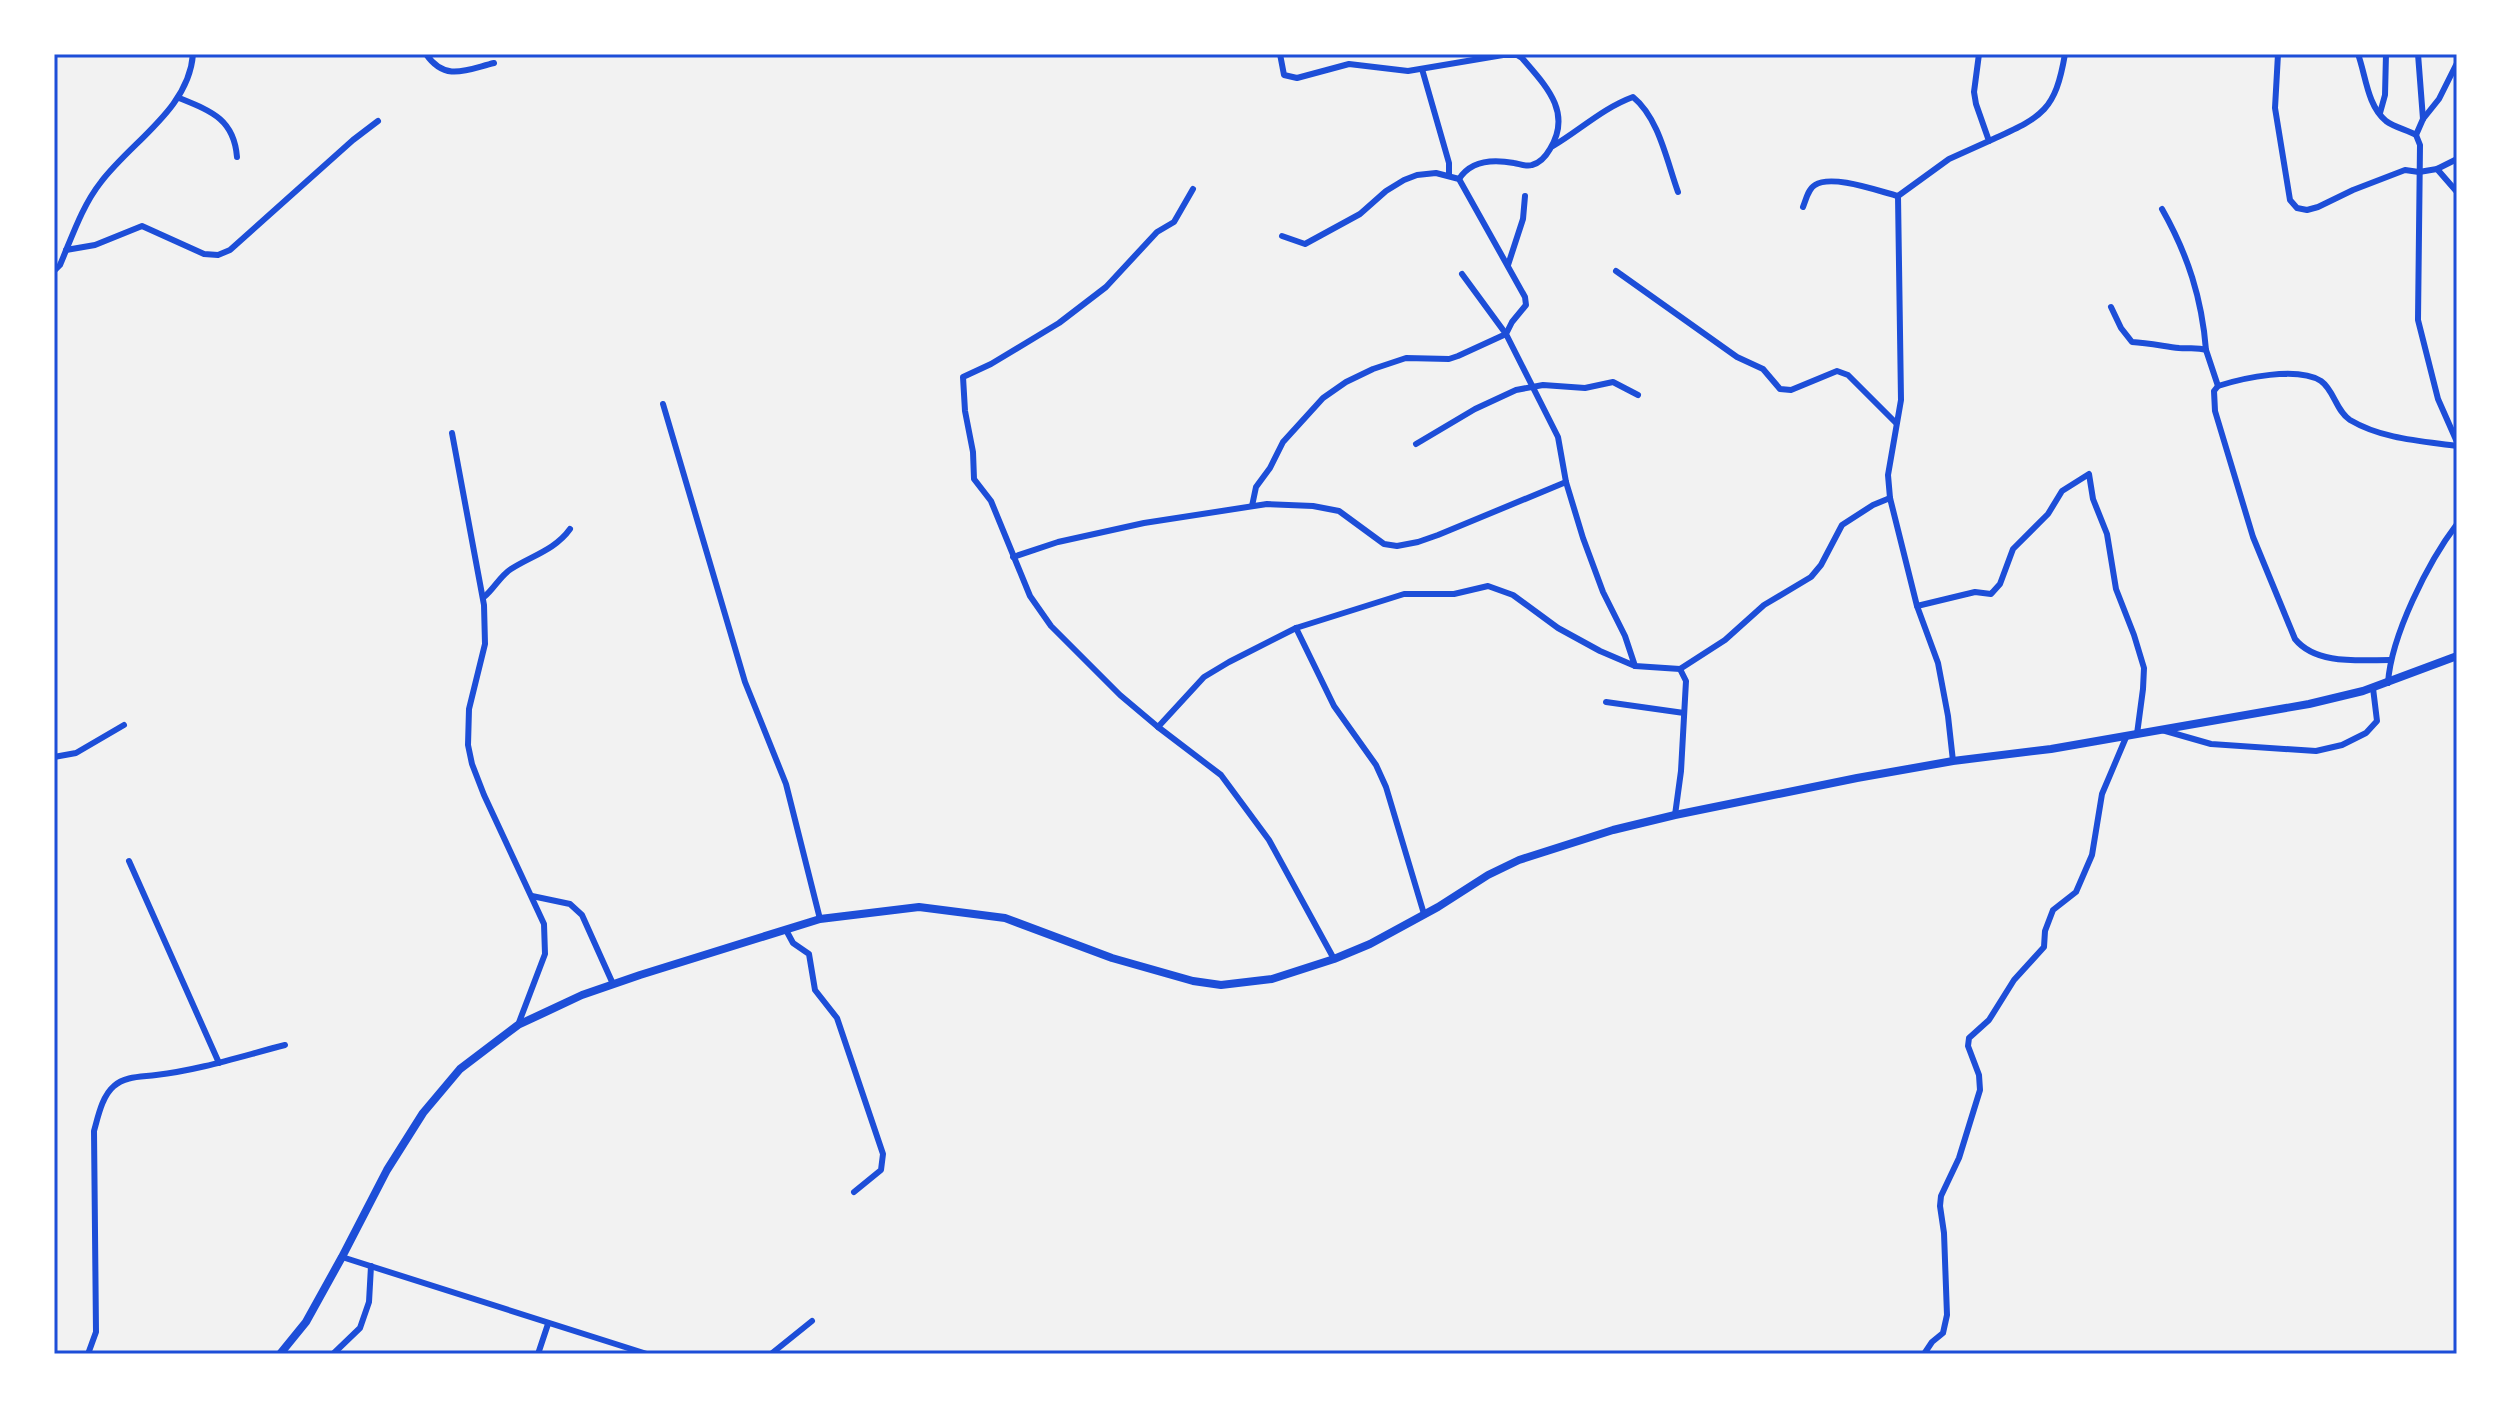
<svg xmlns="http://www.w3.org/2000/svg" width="2511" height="1408" font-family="'PT Sans',sans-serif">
	<rect width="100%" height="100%" fill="#f2f2f2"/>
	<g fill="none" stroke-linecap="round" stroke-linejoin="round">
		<g stroke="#1d4ed8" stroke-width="6">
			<path d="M 426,54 C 445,82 466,70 494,63"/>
			<path d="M 1280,54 L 1284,75 L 1297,78 L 1349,64 L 1408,71 L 1503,55 L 1517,55 L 1522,58 C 1545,85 1573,112 1550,149 C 1546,156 1540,163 1532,165 C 1526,167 1520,164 1514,163 C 1493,159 1471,160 1459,179"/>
			<path d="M 2278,54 L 2275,108 L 2290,200 L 2297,208 L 2307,210 L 2318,207 L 2353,190 L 2405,170 L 2419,172 L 2437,169 L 2457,159"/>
			<path d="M 2358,54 C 2366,76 2367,105 2386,121 C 2394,127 2407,130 2416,135 L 2420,145 L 2418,320 L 2438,399 L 2457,442"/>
			<path d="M 2418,54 L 2423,119"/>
			<path d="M 1422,69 L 1449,163 L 1449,175"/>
			<path d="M 179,98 C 211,111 234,119 237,157"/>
			<path d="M 2380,113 L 2385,95 L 2386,54"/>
			<path d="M 2416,135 L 2423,119 L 2439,99 L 2457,63"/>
			<path d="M 1989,141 C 2041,117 2055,113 2065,54"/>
			<path d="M 1553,146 C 1580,130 1603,108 1633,97 C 1659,118 1667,162 1678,192"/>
			<path d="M 2437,169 L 2457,192"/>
			<path d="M 1193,189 L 1174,222 L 1157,232 L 1106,287 L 1059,323 L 991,364 L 963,377 L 965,411 L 973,452 L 974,479 L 991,501 L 1030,596 L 1051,626 L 1120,695 L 1158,727 L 1221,775 L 1269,840 L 1334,959"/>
			<path d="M 1803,207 C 1806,200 1808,189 1815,185 C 1832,174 1878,191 1898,196"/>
			<path d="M 2162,209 C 2188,255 2202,299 2206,350"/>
			<path d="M 1282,236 L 1305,244 L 1360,214 L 1386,191 L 1404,180 L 1417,175 L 1436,173 L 1459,179 L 1525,297 L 1526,305 L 1512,322 L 1506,334 L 1558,437 L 1566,482 L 1583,538 L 1603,592 L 1625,636 L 1635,666"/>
			<path d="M 66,250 L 95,245 L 142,226 L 204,254 L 218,255 L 230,250 L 353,140 L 378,121"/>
			<path d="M 1508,265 L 1523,219 L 1525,196"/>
			<path d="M 54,271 L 60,265 C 72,237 82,206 101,182 C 132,141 189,109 193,54"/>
			<path d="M 1616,271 L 1737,357 L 1763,369 L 1780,389 L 1791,390 L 1837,371 L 1848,375 L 1896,423"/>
			<path d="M 2111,307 L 2121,328 L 2132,342 C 2148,343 2163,346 2179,348 C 2189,349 2197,347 2206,350 L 2218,386"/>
			<path d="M 663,404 L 745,682 L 786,784 L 820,919"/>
			<path d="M 452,433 L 484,605 L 485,644 L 469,709 L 468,745 L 472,764 L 484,795 L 544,924 L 545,954 L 518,1025"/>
			<path d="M 1416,444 L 1475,409 L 1516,390 L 1543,385 L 1585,388 L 1613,382 L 1638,395"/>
			<path d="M 1252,506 L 1256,487 L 1270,468 L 1283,442 L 1323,398 L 1346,382 L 1373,369 L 1406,358 L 1449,359 L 1458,356 L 1506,334 L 1462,274"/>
			<path d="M 1013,557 L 1058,542 L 1144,523 L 1267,504 L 1313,506 L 1339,511 L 1384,544 L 1397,546 L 1418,542 L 1438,535 L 1566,482"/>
			<path d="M 484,597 C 494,589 500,576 511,569 C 531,556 555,550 570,529"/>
			<path d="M 1917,606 L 1975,592 L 1991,594 L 2000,584 L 2013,549 L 2048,514 L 2062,491 L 2089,474 L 2093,499 L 2107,534 L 2116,589 L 2134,635 L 2144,668 L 2143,689 L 2137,734"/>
			<path d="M 1296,628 L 1334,706 L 1376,765 L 1386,787 L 1424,914"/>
			<path d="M 2390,660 C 2359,660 2316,665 2295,639 L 2253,537 L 2215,411 L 2214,391 L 2218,386 C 2243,378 2297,366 2321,381 C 2334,390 2336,411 2350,420 C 2382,439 2421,441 2457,446"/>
			<path d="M 1680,669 L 1725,640 L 1764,605 L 1811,577 L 1821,565 L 1842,525 L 1873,505 L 1890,498"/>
			<path d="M 2388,683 C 2391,636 2428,562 2457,524"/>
			<path d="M 1606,702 L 1684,713"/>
			<path d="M 1158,727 L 1204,677 L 1229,662 L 1296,628 L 1404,594 L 1454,594 L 1488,586 L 1513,595 L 1558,628 L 1600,651 L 1635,666 L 1680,669 L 1686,681 L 1681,771 L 1675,815"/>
			<path d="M 2162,730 L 2211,744 L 2316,751 L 2342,745 L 2366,733 L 2377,721 L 2373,688"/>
			<path d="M 54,757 L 76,753 L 124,725"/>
			<path d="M 1953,761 L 1948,716 L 1938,663 L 1917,606 L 1890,498 L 1888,475 L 1901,400 L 1898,196 L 1949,159 L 1989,141 L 1976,104 L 1974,92 L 1979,54"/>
			<path d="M 129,861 L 219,1063"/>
			<path d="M 532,896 L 570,904 L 582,915 L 613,984"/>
			<path d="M 786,930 L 793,943 L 809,954 L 815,990 L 837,1018 L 883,1154 L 881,1170 L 854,1192"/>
			<path d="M 342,1257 L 647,1354"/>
			<path d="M 88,1354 L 96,1332 L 94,1131 C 98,1117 102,1096 114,1086 C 125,1076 142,1077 156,1075 C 200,1070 242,1056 285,1045"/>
			<path d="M 333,1354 L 360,1328 L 369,1302 L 371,1266"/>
			<path d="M 538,1354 L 548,1324"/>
			<path d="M 771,1354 L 812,1321"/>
			<path d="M 1924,1354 L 1932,1342 L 1943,1333 L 1947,1315 L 1944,1233 L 1940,1206 L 1941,1196 L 1959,1158 L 1980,1090 L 1979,1075 L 1968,1046 L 1969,1038 L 1989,1020 L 2014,980 L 2044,947 L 2045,931 L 2053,910 L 2076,892 L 2092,855 L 2102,794 L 2127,735"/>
		</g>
		<path stroke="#1d4ed8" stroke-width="8" d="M 280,1354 L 306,1322 L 342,1257 L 387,1170 L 423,1113 L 460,1069 L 518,1025 L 582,995 L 640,975 L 820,919 L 919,907 L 1005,918 L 1112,958 L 1193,981 L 1221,985 L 1272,979 L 1334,959 L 1370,944 L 1438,907 L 1488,875 L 1519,860 L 1613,830 L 1675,815 L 1857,778 L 1953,761 L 2051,749 L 2309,704 L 2363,691 L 2457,656"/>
	</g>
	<rect width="2511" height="1408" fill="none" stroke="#ffffff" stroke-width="112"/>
	<rect x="56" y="56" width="2399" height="1296" fill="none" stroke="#1d4ed8" stroke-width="3"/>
</svg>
